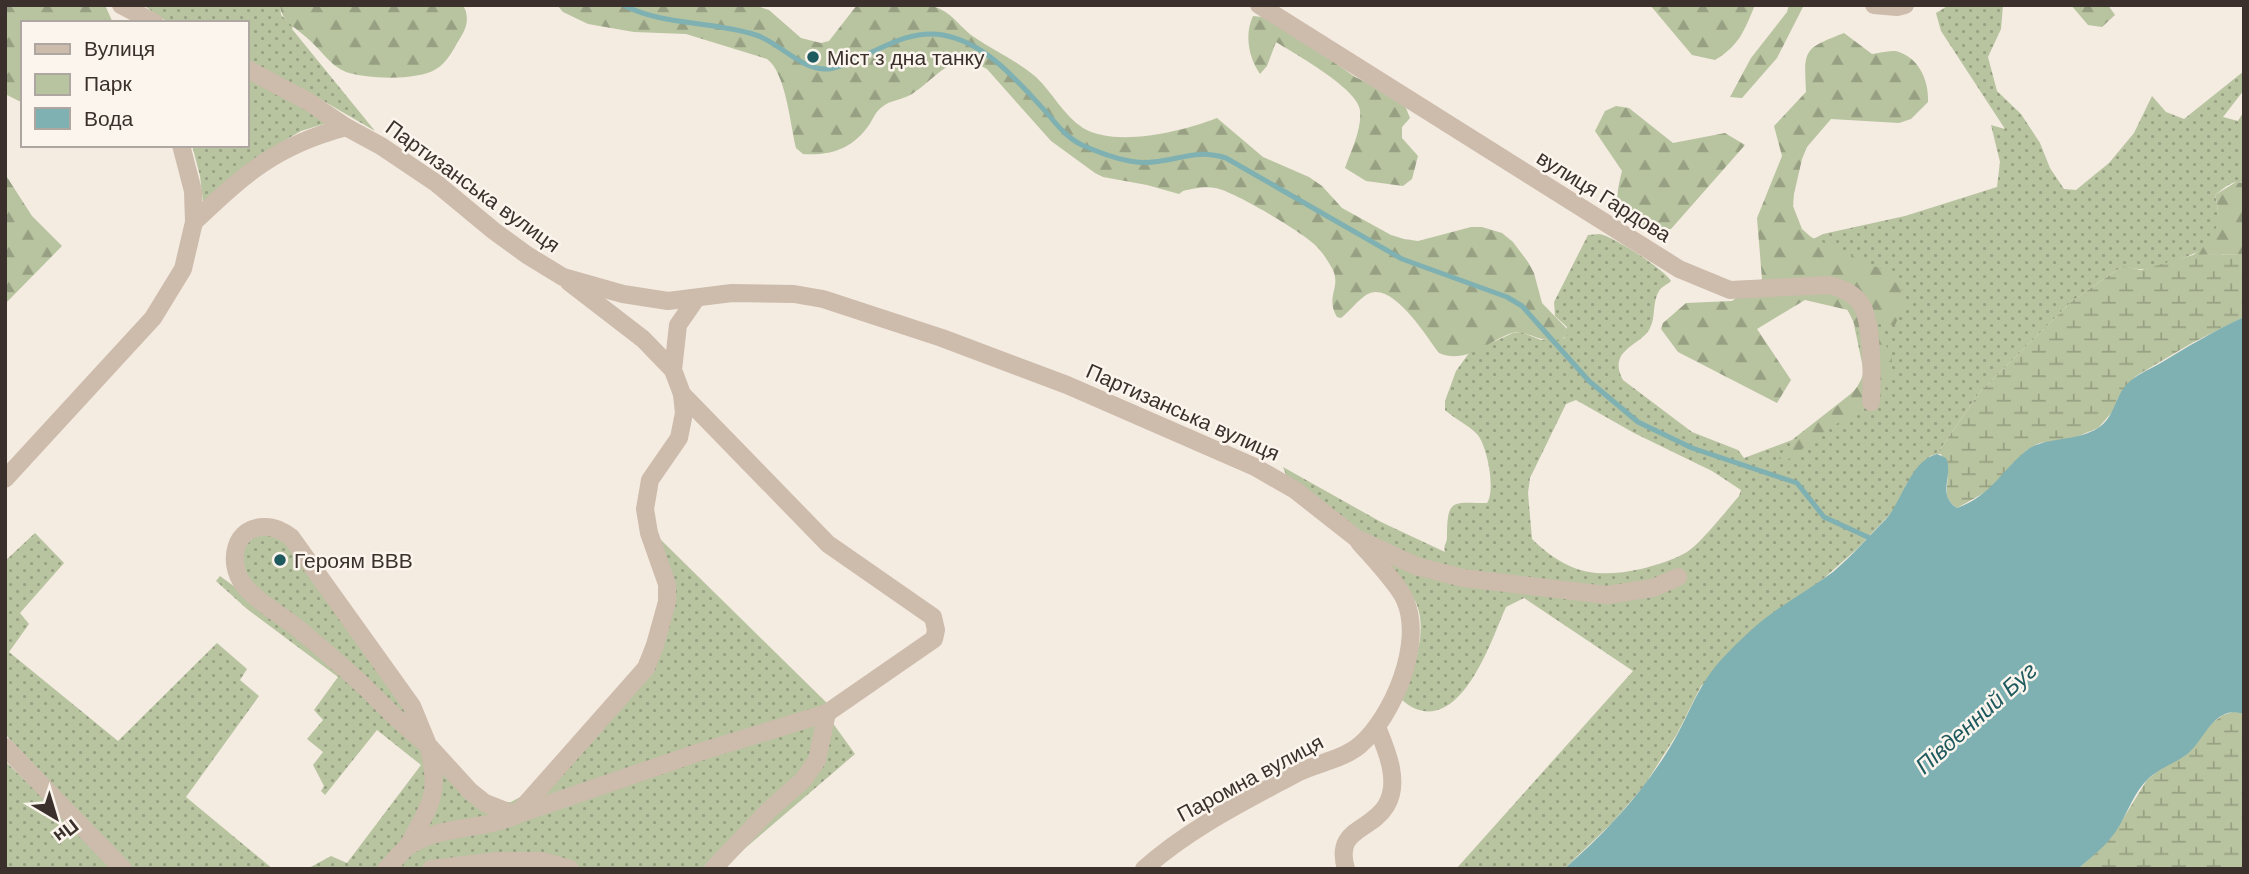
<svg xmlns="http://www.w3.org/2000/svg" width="2249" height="874" font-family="Helvetica,sans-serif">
	<defs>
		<pattern id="green-dots" width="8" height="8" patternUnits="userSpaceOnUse" patternTransform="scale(1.75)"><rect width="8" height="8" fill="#b8c4a0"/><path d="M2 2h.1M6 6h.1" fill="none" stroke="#97a083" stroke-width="1.8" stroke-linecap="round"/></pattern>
		<pattern id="forest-firs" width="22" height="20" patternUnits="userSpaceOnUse" patternTransform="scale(1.75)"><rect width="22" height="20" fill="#b8c4a0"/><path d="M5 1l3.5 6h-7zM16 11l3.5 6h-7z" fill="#97a083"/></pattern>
		<pattern id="wetland-marsh" width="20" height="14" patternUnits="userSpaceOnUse" patternTransform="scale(1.75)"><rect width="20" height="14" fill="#b8c4a0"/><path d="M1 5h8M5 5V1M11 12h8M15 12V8" fill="none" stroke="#97a083"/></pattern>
	</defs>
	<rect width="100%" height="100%" fill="#f4ebe1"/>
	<g fill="url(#green-dots)" fill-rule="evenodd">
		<path d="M 143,5 L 280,5 L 281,15 L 293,26 L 292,29 L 375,131 L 308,92 L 247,61 L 247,23 L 169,23 Z"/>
		<path d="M 1949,5 L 2003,5 L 2001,29 L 1988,57 L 1997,91 L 2021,114 L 2040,143 L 2050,168 L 2064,189 L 2076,190 L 2109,163 L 2134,133 L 2152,96 L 2166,112 L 2184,119 L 2244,71 L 2244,90 L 2223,117 L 2238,121 L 2244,111 L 2244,183 C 2232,179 2224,189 2215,195 C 2219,209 2221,230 2210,243 C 2201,254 2153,270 2139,269 C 2134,269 2128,267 2123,266 L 2072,301 L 1979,393 L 1937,454 L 1930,456 L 1906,485 L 1900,501 L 1890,514 L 1857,549 L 1701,686 L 1677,734 L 1644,786 L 1612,823 L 1564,869 L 1456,869 L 1633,671 L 1524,598 L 1506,607 C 1492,638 1464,727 1416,709 C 1411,707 1406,703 1402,700 C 1412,672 1428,635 1417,605 C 1415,600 1411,594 1408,590 L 1288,480 L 1283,467 L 1381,522 L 1445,552 C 1443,545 1447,544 1447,537 C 1447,497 1453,503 1487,503 C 1496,490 1487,445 1477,434 C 1467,424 1455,419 1445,410 L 1445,401 L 1456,371 L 1469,353 L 1513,333 L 1521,332 L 1541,340 L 1565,338 L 1567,327 L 1555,316 L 1554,302 L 1588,235 C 1592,235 1596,234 1600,234 C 1614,237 1664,269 1671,281 C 1667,285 1662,286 1659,291 C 1652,302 1656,317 1650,328 C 1643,345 1606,349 1623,380 L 1692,432 L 1738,450 L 1744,458 L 1792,440 L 1866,382 L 1853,320 L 1842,300 L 1792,250 L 1823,234 L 1905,216 L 1997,187 L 2000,162 L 1991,125 L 2005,129 L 1941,31 L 1936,13 ZM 1576,400 L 1634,433 L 1712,471 L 1741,490 L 1739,496 C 1727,510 1701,543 1687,552 C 1674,560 1656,565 1641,569 C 1595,579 1567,573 1532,539 L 1528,493 L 1530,478 L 1566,404 Z"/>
		<path d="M 247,78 L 312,112 L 327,123 L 301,131 L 272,148 L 203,202 L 200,176 L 192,145 L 247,145 Z"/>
		<path d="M 35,533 L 64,563 L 20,613 L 29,624 L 9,652 L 118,741 L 217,643 L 247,669 L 240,680 L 259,696 L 186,797 L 273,869 L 132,869 L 5,734 L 5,561 Z"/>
		<path d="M 265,535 L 275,537 L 285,543 L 399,701 L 417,729 L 248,584 L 241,550 L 254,537 Z"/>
		<path d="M 658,537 L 830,706 L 832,722 L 855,754 L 721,869 L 393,869 L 440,773 L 455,770 L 496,803 L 511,802 L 533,790 L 631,679 L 644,651 L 661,600 Z"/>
		<path d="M 220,576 L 290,627 L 412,738 L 431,764 L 433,783 L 399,849 L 379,869 L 307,869 L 331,856 L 347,863 L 421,765 L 377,730 L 325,795 L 321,791 L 324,786 L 313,765 L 323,752 L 307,739 L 323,720 L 314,710 L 338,677 L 247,609 L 216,581 Z"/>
		<path d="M 5,761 L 116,869 L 5,869 Z"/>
	</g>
	<g fill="url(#forest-firs)">
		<path d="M 5,5 L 105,5 L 113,23 L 23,23 L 23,103 L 5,94 Z"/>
		<path d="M 280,5 L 463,5 C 470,18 467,28 459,40 C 453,50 447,63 436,69 C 418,81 366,79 346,72 C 329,65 320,48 306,37 C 295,27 281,21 280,5 Z"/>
		<path d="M 557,5 L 754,5 L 769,10 L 801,38 L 821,43 L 829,41 L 857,5 C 877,5 914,1 932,6 C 953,12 958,26 974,37 C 994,51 1018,61 1036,77 C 1053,93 1063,115 1083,128 C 1116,148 1184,131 1217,118 L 1263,157 L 1309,177 L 1322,186 L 1342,208 L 1391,235 L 1404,239 L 1418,241 L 1471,227 L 1482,227 L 1502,233 L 1513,242 L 1528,262 L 1534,273 L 1542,303 L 1571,333 C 1549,352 1528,328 1512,333 C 1488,341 1466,365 1439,353 C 1426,336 1391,278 1366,295 C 1357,301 1350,311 1341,318 L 1337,317 C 1325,296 1341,289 1333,270 C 1328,261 1322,251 1314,244 C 1300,231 1232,190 1215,188 C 1205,186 1192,189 1183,191 L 1179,194 L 1147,185 L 1103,177 L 1095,173 L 1051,141 L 987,69 C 950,50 940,76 912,94 C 902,100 890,100 882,107 C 876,111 873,119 869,125 C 853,148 832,156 803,154 L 796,148 C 790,124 786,73 767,59 L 686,34 L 634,32 L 588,24 L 563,12 Z"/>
		<path d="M 1650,5 L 1755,5 C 1744,31 1740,45 1715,60 L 1692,55 Z"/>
		<path d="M 1789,5 L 1804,5 L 1777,58 L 1742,98 L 1730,97 L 1751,58 L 1787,12 Z"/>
		<path d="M 2071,5 L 2108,5 L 2115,15 L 2102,27 L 2088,25 Z"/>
		<path d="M 1253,16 L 1272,18 L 1355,77 L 1388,92 L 1406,108 L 1410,118 L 1402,127 L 1402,138 L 1418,156 L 1412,179 L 1403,186 L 1366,181 L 1345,168 C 1351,150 1362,130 1360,110 C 1357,88 1295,54 1276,42 L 1267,66 L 1260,74 C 1249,58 1244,35 1253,16 Z"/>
		<path d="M 1844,33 L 1872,54 C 1880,53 1892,49 1899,52 C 1920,59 1929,82 1928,102 L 1911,119 L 1899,123 L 1831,119 L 1807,147 L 1802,159 L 1794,194 L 1793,206 L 1802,229 L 1811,237 L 1881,269 C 1908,290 1909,297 1894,327 L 1852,295 L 1891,353 C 1894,370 1890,382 1878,394 L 1787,460 L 1776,458 L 1851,394 C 1876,369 1861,338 1848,310 L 1805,300 L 1757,329 L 1791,380 L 1777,403 L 1678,352 L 1661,329 L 1663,323 L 1686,303 L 1732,301 L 1762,279 L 1757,218 L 1782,156 L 1774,126 L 1806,92 C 1804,49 1803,49 1844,33 Z"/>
		<path d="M 1616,106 L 1629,108 L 1673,143 L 1725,133 L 1745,145 L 1671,229 C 1622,229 1609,221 1622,171 L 1595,131 L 1605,111 Z"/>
		<path d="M 5,174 L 32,216 L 62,246 L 5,304 Z"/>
		<path d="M 2236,182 L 2244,183 L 2244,254 L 2193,255 C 2216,238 2223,223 2215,195 Z"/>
	</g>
	<g fill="url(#wetland-marsh)">
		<path d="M 2244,254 L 2244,317 L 2192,343 L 2136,376 L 2118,398 L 2114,410 L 2098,428 L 2071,439 L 2039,443 L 2027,450 L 1991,489 L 1957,508 C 1940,497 1950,486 1947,471 C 1946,466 1943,460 1941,454 L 1937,454 L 1979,393 L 2072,301 L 2123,266 L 2141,270 L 2193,255 Z"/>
		<path d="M 2236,711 L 2244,714 L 2244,867 L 2078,869 L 2111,838 L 2147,780 L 2166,764 L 2186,754 L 2212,723 L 2223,715 Z"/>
	</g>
	<path fill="#7fb0b2" d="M 2244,317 L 2244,714 C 2213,704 2205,741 2186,755 C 2173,764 2162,767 2149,778 C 2131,795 2126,820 2111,838 C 2102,849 2089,859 2079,868 L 1564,869 C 1608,831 1649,786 1677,735 C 1691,709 1700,683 1720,661 C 1735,645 1753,627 1771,614 C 1791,599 1813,587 1833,572 C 1852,556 1868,537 1886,519 C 1903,500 1910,461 1937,454 L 1946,458 C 1954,476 1936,494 1957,508 C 1992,495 2000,472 2027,450 C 2043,437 2076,442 2098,428 C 2115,417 2114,398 2127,384 C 2136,375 2148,370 2159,364 C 2187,347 2214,331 2244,317 Z"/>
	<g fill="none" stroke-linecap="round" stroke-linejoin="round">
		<path stroke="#7fb0b2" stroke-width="5" d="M 623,5 C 664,26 713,21 756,35 C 780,43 801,70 827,69 C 836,69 845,64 853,61 C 881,49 910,29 943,35 C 987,43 1018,82 1047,113 C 1057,125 1067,138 1082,145 C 1102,154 1131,165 1153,162 C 1182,159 1197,149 1226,158 L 1402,259 L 1507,297 L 1522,306 L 1589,381 L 1638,422 L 1692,448 L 1797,483 L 1824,517 L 1872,539"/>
		<g stroke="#cdbbac" stroke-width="18">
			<path d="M 121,5 L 155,23"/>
			<path d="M 1259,5 L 1679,269 L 1730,290 L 1829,285 C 1841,288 1854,293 1861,304 C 1873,322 1872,380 1871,402"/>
			<path d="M 1874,5 L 1897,7 L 1905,5"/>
			<path d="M 247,69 L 309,102 L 346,127 L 381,146 L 436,183 L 494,231 L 527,255 L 563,277 L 623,294 L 668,301 L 732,293 L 794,294 L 823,299 L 942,338 L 1067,385 L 1255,467 L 1295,490 L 1356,538 L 1416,566 L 1463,578 L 1607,595 L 1653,588 L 1678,577"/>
			<path d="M 194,222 C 246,173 275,146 346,127"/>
			<path d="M 569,282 L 643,339 L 673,370"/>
			<path d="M 5,479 L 153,318 L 183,269 L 194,222 L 193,191 L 181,145"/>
			<path d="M 5,747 L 123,869"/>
			<path d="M 408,846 C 431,803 441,794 428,745 C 405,728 385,707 365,687 C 344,668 323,649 301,631 C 285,617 254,600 243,584 C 227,562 234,525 267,527 C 276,527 284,532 291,537 L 412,706 L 428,745 L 470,791 L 485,803 L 516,815 L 646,668 L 655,645 L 667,602 L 667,584 L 649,533 L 645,509 L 650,480 L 679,438 L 684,413 L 682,394"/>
			<path d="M 386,869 C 394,862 401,851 410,845 C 445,824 481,831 516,815 L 700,752 L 827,713 L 934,639 L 936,630 L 933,617 L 828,544 L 682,394 L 673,370 L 678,325 L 696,299"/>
			<path d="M 431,869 L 497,861 L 542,861 L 570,869"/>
			<path d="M 713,869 L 769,810 L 803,780 L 817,760 L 827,713"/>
			<path d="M 1144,869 C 1188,829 1245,801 1297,773 C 1317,763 1342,760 1360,745 C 1393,716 1424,643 1405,600 C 1398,584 1372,557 1359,542"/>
			<path d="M 1346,869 C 1334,828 1370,832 1386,806 C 1401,782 1386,749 1377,727"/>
		</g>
	</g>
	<g fill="#1f5a5e" stroke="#fbf5ee" stroke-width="2.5">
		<circle cx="813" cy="57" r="7"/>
		<circle cx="280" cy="560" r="7"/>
	</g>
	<g text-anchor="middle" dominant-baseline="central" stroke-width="5" stroke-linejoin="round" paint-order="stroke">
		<g font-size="21" fill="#3b302b" stroke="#fbf5ee" text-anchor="start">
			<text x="827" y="57">Міст з дна танку</text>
			<text x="294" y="560">Героям ВВВ</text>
		</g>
		<g font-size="21" fill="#3b302b" stroke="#fbf5ee">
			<text transform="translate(473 186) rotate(36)">Партизанська вулиця</text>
			<text transform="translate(1604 196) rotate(32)">вулиця Гардова</text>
			<text transform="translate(1183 412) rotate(24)">Партизанська вулиця</text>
			<text transform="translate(1250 778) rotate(-28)">Паромна вулиця</text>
		</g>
		<g font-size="23" font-style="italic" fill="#1f5a5e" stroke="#fbf5ee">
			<text transform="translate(1976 718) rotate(-42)">Південний Буг</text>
		</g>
	</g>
	<rect width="2249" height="874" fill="none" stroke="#3b302b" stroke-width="14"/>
	<rect x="21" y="21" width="228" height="126" fill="#fbf5ee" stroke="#aea6a0" stroke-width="2"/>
	<rect x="35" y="44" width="35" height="10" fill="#cdbbac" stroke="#aea6a0" stroke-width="2"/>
	<text x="84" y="56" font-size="21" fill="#3b302b">Вулиця</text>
	<rect x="35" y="74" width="35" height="21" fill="#b8c4a0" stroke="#aea6a0" stroke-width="2"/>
	<text x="84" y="91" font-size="21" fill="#3b302b">Парк</text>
	<rect x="35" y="108" width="35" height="21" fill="#7fb0b2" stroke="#aea6a0" stroke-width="2"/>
	<text x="84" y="126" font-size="21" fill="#3b302b">Вода</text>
	<g transform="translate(56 818) rotate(142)" stroke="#fbf5ee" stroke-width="5" paint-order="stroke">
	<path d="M0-5L12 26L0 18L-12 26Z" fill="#3b302b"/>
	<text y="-10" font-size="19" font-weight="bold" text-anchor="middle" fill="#3b302b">Пн</text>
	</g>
</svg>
